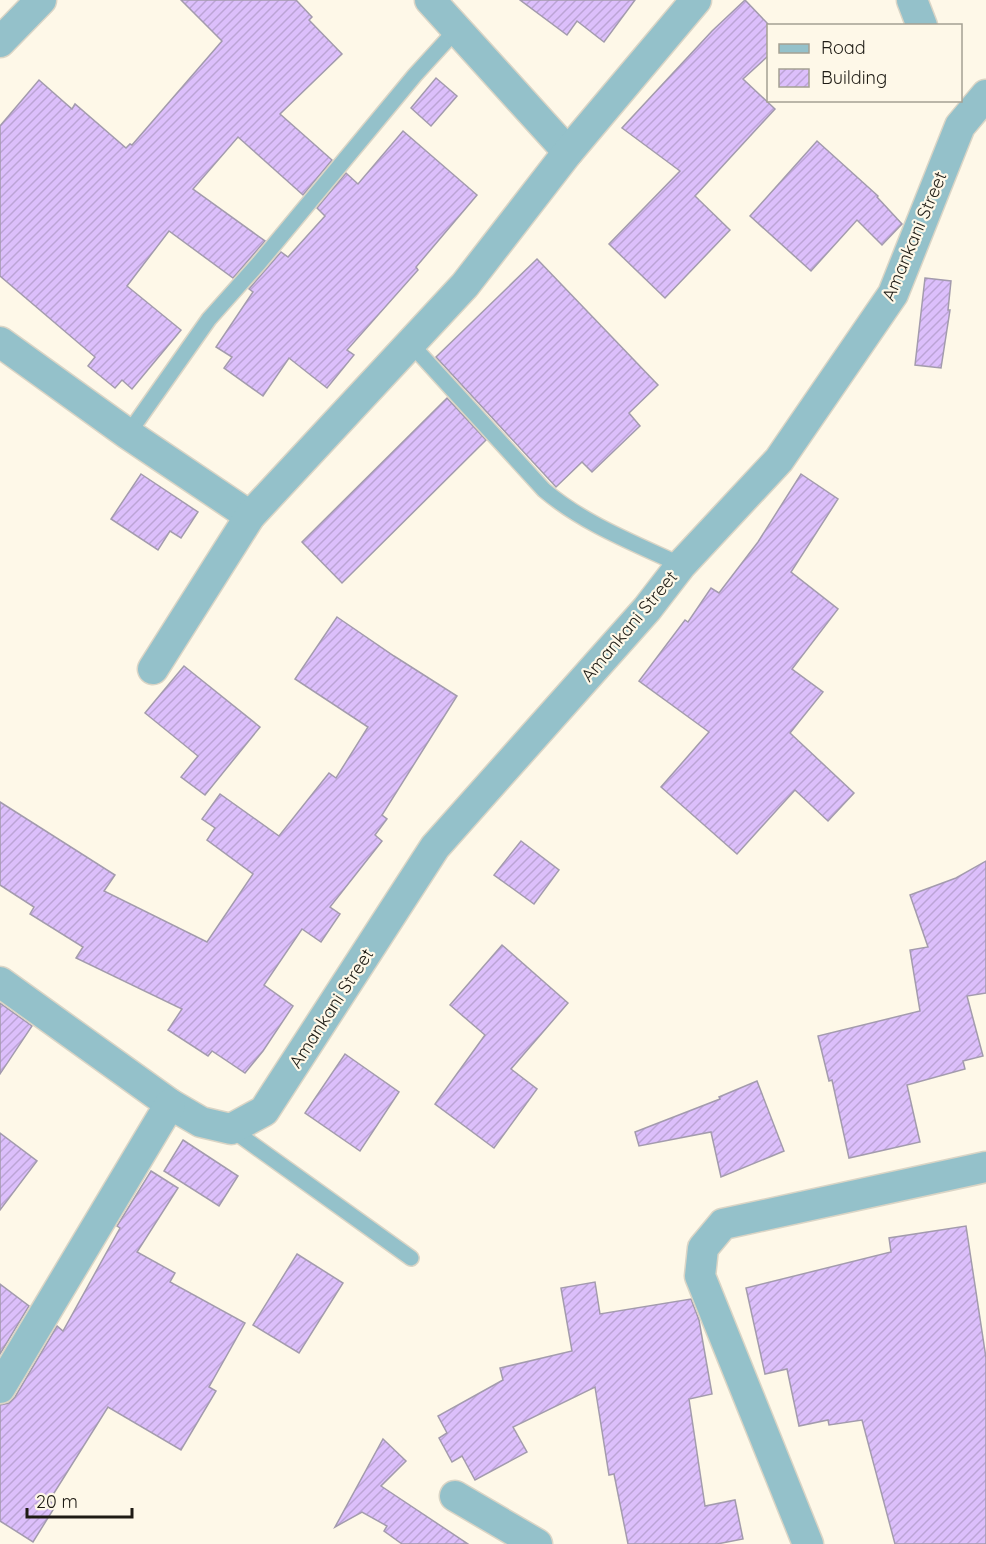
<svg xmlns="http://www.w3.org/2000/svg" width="986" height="1544" font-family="Quicksand,sans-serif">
	<defs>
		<pattern id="building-hatch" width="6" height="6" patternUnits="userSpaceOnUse" patternTransform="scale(1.5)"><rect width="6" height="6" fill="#dcbffb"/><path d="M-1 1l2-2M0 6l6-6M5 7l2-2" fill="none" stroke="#bca4d6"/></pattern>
	</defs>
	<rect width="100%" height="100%" fill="#fef8e8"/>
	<g fill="url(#building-hatch)" stroke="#a39bad" stroke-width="1.5">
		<path d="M 181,0 L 296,0 L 312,17 L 309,20 L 342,54 L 280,114 L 332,160 L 303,195 L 238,137 L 193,189 L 265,241 L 233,278 L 169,231 L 127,286 L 181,330 L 132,389 L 122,380 L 115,388 L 88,366 L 95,357 L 0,276 L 0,126 L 39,80 L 72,109 L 75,104 L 126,148 L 130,144 L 132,145 L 222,41 Z"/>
		<path d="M 520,0 L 635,0 L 604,42 L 577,21 L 567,35 Z"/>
		<path d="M 745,0 L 768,24 L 768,56 L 743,79 L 775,109 L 695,196 L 730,230 L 665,298 L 609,244 L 680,171 L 622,128 L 712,31 Z"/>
		<path d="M 436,78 L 457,96 L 431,126 L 411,108 Z"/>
		<path d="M 403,131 L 477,195 L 416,267 L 418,270 L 347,350 L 354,355 L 327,388 L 289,358 L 263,396 L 224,368 L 232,357 L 216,347 L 253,292 L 249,289 L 281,252 L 288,257 L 325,216 L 317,208 L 346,173 L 358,184 Z"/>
		<path d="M 817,141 L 878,196 L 877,197 L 902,224 L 882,245 L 857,220 L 811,271 L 750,216 Z"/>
		<path d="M 537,259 L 658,385 L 629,413 L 640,426 L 592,472 L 582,462 L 556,487 L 436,357 Z"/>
		<path d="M 925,278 L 951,281 L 948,310 L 950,310 L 941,368 L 915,365 Z"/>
		<path d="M 447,398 L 486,440 L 342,583 L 302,542 Z"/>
		<path d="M 141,474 L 198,512 L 181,538 L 170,531 L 158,550 L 111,519 Z"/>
		<path d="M 801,474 L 838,499 L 791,572 L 838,609 L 792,669 L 823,692 L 790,733 L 854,793 L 828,821 L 795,790 L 737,854 L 661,787 L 709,732 L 639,681 L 685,620 L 688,622 L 711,588 L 719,593 L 758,542 Z"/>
		<path d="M 337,617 L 394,656 L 457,696 L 382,815 L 387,819 L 375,835 L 382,841 L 330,907 L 340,914 L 321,942 L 302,929 L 264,985 L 293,1006 L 263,1051 L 245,1073 L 212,1051 L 208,1056 L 168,1030 L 182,1009 L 76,958 L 83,947 L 30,914 L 34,907 L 0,885 L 0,802 L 115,875 L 104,891 L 207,942 L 253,874 L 207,840 L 215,828 L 202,819 L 220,794 L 279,836 L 329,773 L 336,778 L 368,727 L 295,679 Z"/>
		<path d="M 184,666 L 260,727 L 205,795 L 181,777 L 198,756 L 145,713 Z"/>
		<path d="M 521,841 L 559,870 L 534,904 L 494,875 Z"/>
		<path d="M 986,861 L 986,993 L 967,996 L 983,1056 L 963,1061 L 965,1069 L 907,1085 L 920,1142 L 849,1158 L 832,1080 L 829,1081 L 818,1036 L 920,1011 L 910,950 L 928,947 L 910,895 L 956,878 Z"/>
		<path d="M 502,945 L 568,1003 L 511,1069 L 537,1089 L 494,1148 L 435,1104 L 485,1035 L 450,1005 Z"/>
		<path d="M 0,1003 L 32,1026 L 0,1074 Z"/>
		<path d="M 345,1054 L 399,1092 L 360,1151 L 305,1113 Z"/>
		<path d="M 757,1081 L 784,1151 L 721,1177 L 711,1132 L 639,1146 L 635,1132 L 720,1099 L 719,1097 Z"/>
		<path d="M 0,1133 L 37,1161 L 0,1210 Z"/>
		<path d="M 183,1140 L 238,1176 L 219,1206 L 164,1171 Z"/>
		<path d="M 151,1171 L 178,1188 L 137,1252 L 175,1273 L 170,1282 L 245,1323 L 209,1387 L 216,1391 L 181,1450 L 108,1407 L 49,1501 L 56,1505 L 33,1542 L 0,1521 L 0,1405 L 9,1403 L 15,1397 L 57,1326 L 63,1331 L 120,1228 L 117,1226 Z"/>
		<path d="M 966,1226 L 986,1358 L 986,1544 L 895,1544 L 862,1420 L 829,1425 L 828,1420 L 799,1426 L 787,1369 L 765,1374 L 746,1288 L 891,1252 L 889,1238 Z"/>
		<path d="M 297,1254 L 343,1283 L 299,1353 L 253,1325 Z"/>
		<path d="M 595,1282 L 600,1314 L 691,1299 L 699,1320 L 712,1394 L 689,1399 L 705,1506 L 735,1500 L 743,1539 L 717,1544 L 628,1544 L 614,1474 L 609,1475 L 595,1387 L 513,1427 L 527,1452 L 475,1480 L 462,1456 L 452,1462 L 439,1438 L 447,1433 L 438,1416 L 503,1380 L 500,1368 L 572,1351 L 561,1288 Z"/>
		<path d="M 0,1284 L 29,1306 L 0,1354 Z"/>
		<path d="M 383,1439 L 406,1461 L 381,1486 L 468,1544 L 402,1544 L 384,1531 L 387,1526 L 362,1512 L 335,1527 Z"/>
	</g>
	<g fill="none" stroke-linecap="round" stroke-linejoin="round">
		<g stroke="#dad5c6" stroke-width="18">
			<g id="lane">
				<path d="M 410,343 L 544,490 C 584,524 634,543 681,565"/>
				<path d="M 128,434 L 209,319 L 259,263 L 415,75 L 457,29"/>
				<path d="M 231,1129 L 411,1258"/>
			</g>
		</g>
		<g stroke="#dad5c6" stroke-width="33">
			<g id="street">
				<path d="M 430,0 L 568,152"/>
				<path d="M 912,0 L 922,26"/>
				<path d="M 0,42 L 41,0"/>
				<path d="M 0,342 L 128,434 L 250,516"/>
				<path d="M 153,669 L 250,516 L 465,285 L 568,152 L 696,0"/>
				<path d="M 0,982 L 170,1104 L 201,1122 L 231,1129 L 264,1111 L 435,847 L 647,609 L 681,565 L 779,460 L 893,294 L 960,126 L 986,95"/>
				<path d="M 0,1388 L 170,1104"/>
				<path d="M 455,1496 L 537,1544"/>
				<path d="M 808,1544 L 700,1276 L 703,1248 L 723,1224 L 986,1167"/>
			</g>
		</g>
		<use href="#lane" stroke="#94c1ca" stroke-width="15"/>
		<use href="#street" stroke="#94c1ca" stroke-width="30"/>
	</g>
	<g text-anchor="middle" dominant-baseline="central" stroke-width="4.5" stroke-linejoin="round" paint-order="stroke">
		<g font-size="18" fill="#1e1b14" stroke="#fef8e8">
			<text transform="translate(914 236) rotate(-67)">Amankani Street</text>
			<text transform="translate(629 626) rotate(-50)">Amankani Street</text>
			<text transform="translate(331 1008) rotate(-57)">Amankani Street</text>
		</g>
	</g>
	<rect x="767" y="24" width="195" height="78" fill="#fef8e8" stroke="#a4a093" stroke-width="1.5"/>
	<rect x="779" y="44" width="30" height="9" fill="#94c1ca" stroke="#a4a093" stroke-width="1.5"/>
	<text x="821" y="54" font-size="18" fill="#1e1b14">Road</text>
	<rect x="779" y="69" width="30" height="18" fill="url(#building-hatch)" stroke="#a4a093" stroke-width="1.5"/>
	<text x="821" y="84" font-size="18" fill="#1e1b14">Building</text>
	<path d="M27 1508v9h105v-9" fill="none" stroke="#1e1b14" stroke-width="3"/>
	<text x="36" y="1508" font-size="18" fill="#1e1b14" stroke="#fef8e8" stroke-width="4.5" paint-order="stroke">20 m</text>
</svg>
